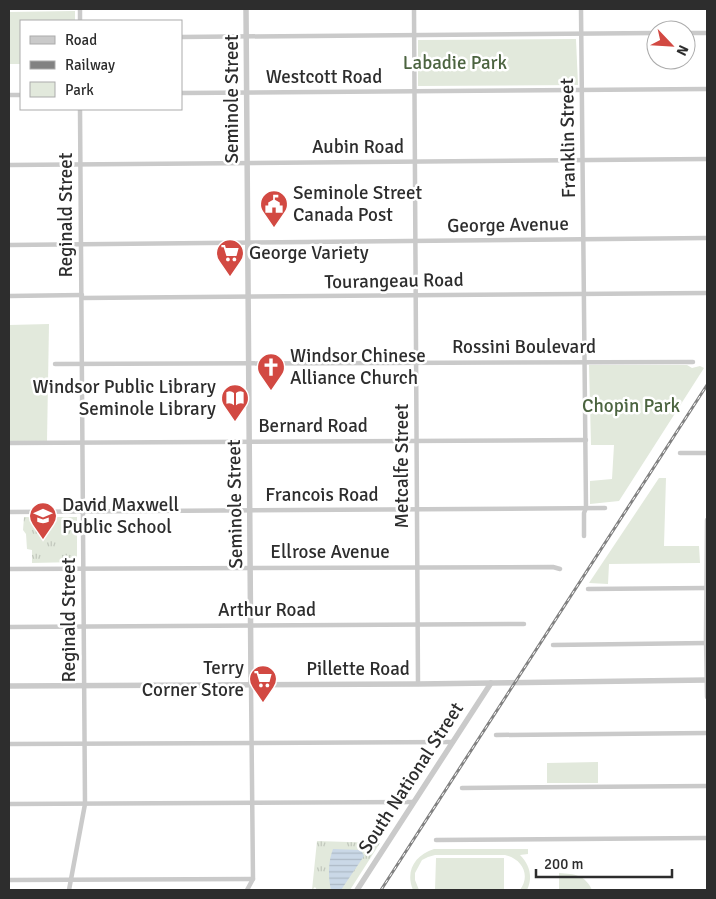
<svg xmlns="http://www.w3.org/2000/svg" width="716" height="899" font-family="Signika,sans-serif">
	<defs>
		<pattern id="grass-tufts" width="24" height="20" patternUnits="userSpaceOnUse" patternTransform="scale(1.25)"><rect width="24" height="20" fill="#e2e9dc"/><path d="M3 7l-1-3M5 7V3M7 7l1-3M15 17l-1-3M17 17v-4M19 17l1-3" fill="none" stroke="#c2c8bd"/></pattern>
		<pattern id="water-rules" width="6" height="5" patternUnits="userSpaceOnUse" patternTransform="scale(1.25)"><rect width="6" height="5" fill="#cad8e7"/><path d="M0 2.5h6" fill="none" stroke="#aebac6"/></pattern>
	</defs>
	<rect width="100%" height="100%" fill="#fff"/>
	<g fill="url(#grass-tufts)">
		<path d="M 24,517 L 77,517 L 77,562 L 32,563 L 32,550 L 27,549 L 26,534 L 23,530 Z"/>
		<path d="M 317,841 L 380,843 L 350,890 L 317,890 L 315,887 L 312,890 Z"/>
	</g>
	<g fill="#e2e9dc">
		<path d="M 75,11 L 75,21 L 21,21 L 21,64 L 9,64 L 9,12 Z"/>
		<path d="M 576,39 L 578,85 L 418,86 L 418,40 Z"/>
		<path d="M 49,324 L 47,441 L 9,441 L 9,325 Z"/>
		<path d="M 589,365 L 687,365 L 692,368 L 700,366 L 704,368 L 619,501 L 590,504 L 590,481 L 612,479 L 614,445 L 591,445 Z"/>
		<path d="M 659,478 L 666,478 L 664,546 L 699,546 L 700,563 L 609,564 L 608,584 L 589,583 Z"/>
		<path d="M 598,762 L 598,783 L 547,783 L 547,763 Z"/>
		<path d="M 434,849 L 528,849 L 528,854 L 520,855 C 530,865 533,877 527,890 L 520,890 C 531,875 522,859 505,855 L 435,855 L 428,857 L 422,860 L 415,873 L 415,880 L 419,890 L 413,890 C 405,871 415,855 434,849 Z"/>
		<path d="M 436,858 L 504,858 L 504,890 L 435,890 Z"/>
		<path d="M 559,873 C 575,874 585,875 592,890 L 559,890 Z"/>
	</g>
	<path fill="url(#water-rules)" d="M 333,849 L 361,850 L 364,856 L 341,890 L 331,890 C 328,877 328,862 333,849 Z"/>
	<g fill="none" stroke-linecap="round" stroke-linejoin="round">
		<g stroke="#cacaca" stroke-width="4.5">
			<path d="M 80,9 L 80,21"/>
			<path d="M 414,9 L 418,684"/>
			<path d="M 581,9 L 586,508 L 584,513 L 584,536"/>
			<path d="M 686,33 L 707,33"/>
			<path d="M 181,37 L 656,33"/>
			<path d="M 181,93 L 707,89"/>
			<path d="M 9,95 L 21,95"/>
			<path d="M 9,165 L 707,159"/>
			<path d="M 9,245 L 707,238"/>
			<path d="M 9,296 L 82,295"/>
			<path d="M 82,298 L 707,293"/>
			<path d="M 55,364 L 693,362"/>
			<path d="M 9,443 L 586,440"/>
			<path d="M 680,453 L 707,453"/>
			<path d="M 9,512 L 605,508"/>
			<path d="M 707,520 L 706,639 L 707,697"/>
			<path d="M 9,569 L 553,567 L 560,569"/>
			<path d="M 588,589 L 707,588"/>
			<path d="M 9,627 L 524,624"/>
			<path d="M 553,645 L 707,643"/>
			<path d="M 496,735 L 707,733"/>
			<path d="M 9,744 L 453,742"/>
			<path d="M 462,788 L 707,786"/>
			<path d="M 9,804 L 414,802"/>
			<path d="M 436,840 L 707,838"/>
			<path d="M 9,880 L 253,879"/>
			<path d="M 69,890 L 85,804 L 80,109"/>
			<path d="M 247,890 L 253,879 L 251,684"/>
		</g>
		<g stroke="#cacaca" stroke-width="5.5">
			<path d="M 246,9 L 251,684"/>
			<path d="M 9,686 L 418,684 L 707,680"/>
			<path d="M 357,890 L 491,683"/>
		</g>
		<g stroke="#828282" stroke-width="3">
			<path id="rail" d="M 381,890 L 707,385"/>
		</g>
		<use href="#rail" stroke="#fff" stroke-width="1" stroke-dasharray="4" stroke-linecap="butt"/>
	</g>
	<defs>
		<g id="civic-pin" transform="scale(1.4375)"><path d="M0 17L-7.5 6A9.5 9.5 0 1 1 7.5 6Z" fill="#d24942" stroke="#fff"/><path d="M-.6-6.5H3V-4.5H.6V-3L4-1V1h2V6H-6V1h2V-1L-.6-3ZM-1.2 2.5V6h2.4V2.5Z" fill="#fff"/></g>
		<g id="supermarket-pin" transform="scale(1.4375)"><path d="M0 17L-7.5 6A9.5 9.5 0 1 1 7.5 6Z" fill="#d24942" stroke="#fff"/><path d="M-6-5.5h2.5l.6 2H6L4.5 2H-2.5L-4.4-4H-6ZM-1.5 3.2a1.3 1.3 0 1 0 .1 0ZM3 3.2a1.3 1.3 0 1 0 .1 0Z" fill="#fff"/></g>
		<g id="church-pin" transform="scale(1.4375)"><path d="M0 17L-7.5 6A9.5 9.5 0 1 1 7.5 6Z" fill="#d24942" stroke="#fff"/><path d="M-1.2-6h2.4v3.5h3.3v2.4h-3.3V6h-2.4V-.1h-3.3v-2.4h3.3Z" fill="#fff"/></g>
		<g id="library-pin" transform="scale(1.4375)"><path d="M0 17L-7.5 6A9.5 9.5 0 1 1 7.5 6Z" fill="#d24942" stroke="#fff"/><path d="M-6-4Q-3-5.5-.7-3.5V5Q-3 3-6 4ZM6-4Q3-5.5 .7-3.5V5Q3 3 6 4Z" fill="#fff"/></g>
		<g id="school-pin" transform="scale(1.4375)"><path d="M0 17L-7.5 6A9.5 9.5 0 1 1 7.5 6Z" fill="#d24942" stroke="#fff"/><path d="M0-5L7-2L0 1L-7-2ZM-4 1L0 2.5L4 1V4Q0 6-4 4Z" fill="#fff"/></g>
	</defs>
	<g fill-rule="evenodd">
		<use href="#civic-pin" x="274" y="204"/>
		<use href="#supermarket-pin" x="230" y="253"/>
		<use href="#church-pin" x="271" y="367"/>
		<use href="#library-pin" x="235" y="398"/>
		<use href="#school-pin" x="43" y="516"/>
		<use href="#supermarket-pin" x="263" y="679"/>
	</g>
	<g text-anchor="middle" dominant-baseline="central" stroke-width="5" stroke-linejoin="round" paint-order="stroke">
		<g font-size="19" fill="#4c6440" stroke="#fff">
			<text x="455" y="63">Labadie Park</text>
			<text x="631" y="406">Chopin Park</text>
		</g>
		<g font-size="19" fill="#2d2d2d" stroke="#fff">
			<text x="324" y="77">Westcott Road</text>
			<text transform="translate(232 99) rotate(-90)">Seminole Street</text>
			<text transform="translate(568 138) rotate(-91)">Franklin Street</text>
			<text x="358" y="147">Aubin Road</text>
			<text transform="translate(66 215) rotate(-90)">Reginald Street</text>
			<text transform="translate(508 225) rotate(-1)">George Avenue</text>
			<text transform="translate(394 281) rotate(-1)">Tourangeau Road</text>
			<text x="524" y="347">Rossini Boulevard</text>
			<text x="313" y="426">Bernard Road</text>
			<text transform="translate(402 466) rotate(-90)">Metcalfe Street</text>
			<text x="322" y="495">Francois Road</text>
			<text transform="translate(235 504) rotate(-91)">Seminole Street</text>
			<text x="330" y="552">Ellrose Avenue</text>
			<text x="267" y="610">Arthur Road</text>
			<text transform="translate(69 620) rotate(-90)">Reginald Street</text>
			<text x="358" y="669">Pillette Road</text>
			<text transform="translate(411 778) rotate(-57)">South National Street</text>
		</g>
		<g font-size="19" fill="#2d2d2d" stroke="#fff" text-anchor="start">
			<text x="293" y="193">Seminole Street<tspan x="293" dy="22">Canada Post</tspan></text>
			<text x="249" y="253">George Variety</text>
			<text x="290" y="356">Windsor Chinese<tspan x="290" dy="22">Alliance Church</tspan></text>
			<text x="216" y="387" text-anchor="end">Windsor Public Library<tspan x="216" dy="22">Seminole Library</tspan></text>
			<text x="62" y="505">David Maxwell<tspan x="62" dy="22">Public School</tspan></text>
			<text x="244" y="668" text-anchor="end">Terry<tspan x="244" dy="22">Corner Store</tspan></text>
		</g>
	</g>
	<rect width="716" height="899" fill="none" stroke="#2d2d2d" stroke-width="20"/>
	<rect x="20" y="20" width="162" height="90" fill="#ffffff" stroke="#ababab"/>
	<rect x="30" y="36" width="25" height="8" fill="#cacaca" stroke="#ababab"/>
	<text x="65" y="45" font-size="15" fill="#2d2d2d">Road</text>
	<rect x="30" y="61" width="25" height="8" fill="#828282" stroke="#ababab"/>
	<text x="65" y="70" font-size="15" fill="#2d2d2d">Railway</text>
	<rect x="30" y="82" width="25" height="15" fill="#e2e9dc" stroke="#ababab"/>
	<text x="65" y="95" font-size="15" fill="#2d2d2d">Park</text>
	<g transform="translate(671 45) rotate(115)"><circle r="24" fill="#ffffff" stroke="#ababab"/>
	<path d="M0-4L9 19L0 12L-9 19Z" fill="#d24942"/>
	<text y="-8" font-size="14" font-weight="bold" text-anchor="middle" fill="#2d2d2d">N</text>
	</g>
	<path d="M536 869v8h136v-8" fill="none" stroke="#2d2d2d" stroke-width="2.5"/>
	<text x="544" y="869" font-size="15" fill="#2d2d2d" stroke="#ffffff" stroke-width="4" paint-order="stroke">200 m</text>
</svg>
